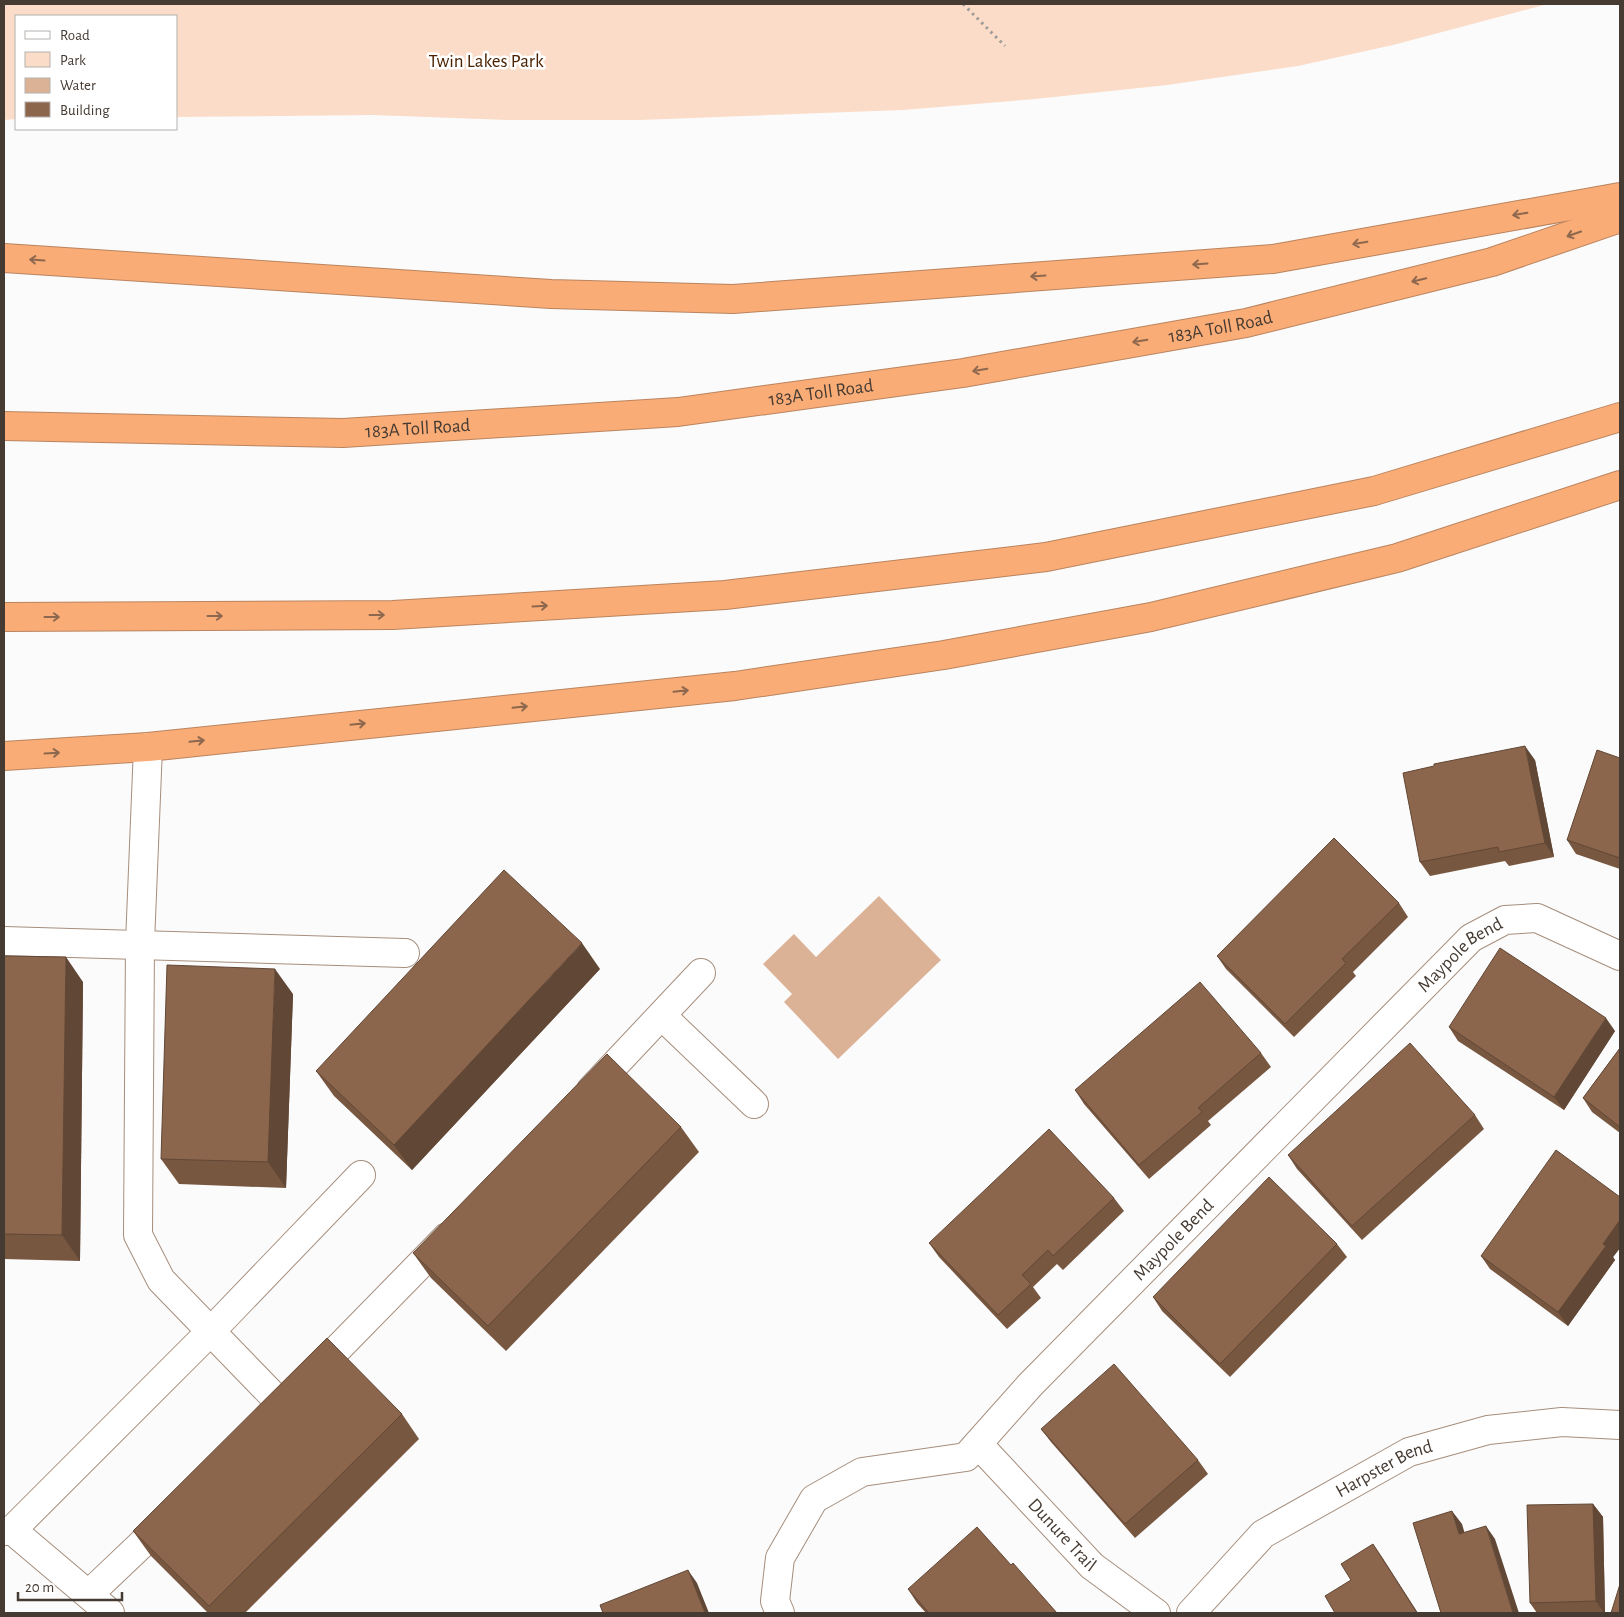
<svg xmlns="http://www.w3.org/2000/svg" width="1624" height="1617" font-family="'Alegreya Sans',sans-serif">
	<rect width="100%" height="100%" fill="#fbfbfb"/>
	<path fill="#fbdcc8" d="M 4,4 L 1548,4 L 1393,45 L 1298,66 L 1167,85 L 1035,99 L 903,110 L 639,120 L 507,120 L 374,115 L 176,117 L 176,16 L 16,16 L 16,119 L 4,120 Z"/>
	<path fill="#dcb296" d="M 879,896 L 941,960 L 838,1059 L 784,1002 L 792,994 L 763,964 L 794,934 L 816,957 Z"/>
	<g fill="none" stroke-linecap="round" stroke-linejoin="round">
		<g stroke="#a68e7d" stroke-width="30">
			<g id="minor">
				<path d="M 148,747 L 140,943 L 138,1235 L 161,1280 L 283,1406"/>
				<path d="M 4,941 L 405,953"/>
				<path d="M 662,1016 L 754,1104"/>
				<path d="M 591,1090 L 701,973"/>
				<path d="M 311,1376 L 447,1237"/>
				<path id="s1" d="M 978,1444 L 1092,1566 L 1156,1613"/>
				<path d="M 12,1530 L 110,1613"/>
				<path d="M 4,1531 L 12,1530 L 212,1330 L 361,1175"/>
				<path d="M 89,1594 L 169,1518"/>
				<path id="s2" d="M 780,1613 L 775,1601 L 780,1558 L 814,1499 L 862,1472 L 966,1457 L 1030,1385 L 1471,938 L 1505,920 L 1537,918 L 1620,956"/>
				<path id="s3" d="M 1191,1613 L 1263,1534 L 1409,1452 L 1488,1430 L 1562,1422 L 1620,1425"/>
			</g>
		</g>
		<g stroke="#ba845f" stroke-width="30">
			<g id="highway">
				<path d="M 4,258 L 551,294 L 733,299 L 1273,259 L 1620,197"/>
				<path id="s4" d="M 4,426 L 343,433 L 678,412 L 963,373 L 1246,323 L 1492,262 L 1620,218"/>
				<path d="M 4,617 L 393,615 L 725,595 L 1046,557 L 1374,491 L 1620,417"/>
				<path d="M 4,756 L 148,747 L 735,686 L 944,655 L 1151,617 L 1397,558 L 1620,485"/>
			</g>
		</g>
		<path stroke="#a19c98" stroke-width="3" stroke-dasharray="2.5 4" stroke-linecap="butt" d="M 963,4 L 1005,46"/>
		<use href="#minor" stroke="#fff" stroke-width="28"/>
		<use href="#highway" stroke="#f9ac76" stroke-width="28"/>
	</g>
	<g fill="#785741">
		<path d="M 1620,758 L 1620,869 L 1576,854 L 1567,840 Z"/>
		<path d="M 1535,760 L 1554,857 L 1509,866 L 1505,861 L 1430,876 L 1420,862 Z"/>
		<path d="M 1399,903 L 1408,917 L 1353,972 L 1356,976 L 1294,1037 L 1226,969 L 1217,956 Z"/>
		<path d="M 4,956 L 83,982 L 80,1261 L 4,1259 Z"/>
		<path d="M 600,969 L 412,1170 L 334,1096 L 316,1071 Z"/>
		<path d="M 293,994 L 286,1188 L 179,1184 L 161,1159 Z"/>
		<path d="M 1449,1027 L 1615,1031 L 1564,1110 L 1458,1041 Z"/>
		<path d="M 1620,1048 L 1620,1133 L 1592,1112 L 1583,1098 Z"/>
		<path d="M 1261,1053 L 1271,1067 L 1208,1121 L 1211,1125 L 1149,1179 L 1084,1104 L 1075,1090 Z"/>
		<path d="M 1475,1115 L 1484,1129 L 1362,1240 L 1297,1169 L 1288,1155 Z"/>
		<path d="M 681,1127 L 699,1152 L 506,1351 L 431,1278 L 413,1253 Z"/>
		<path d="M 1620,1197 L 1620,1248 L 1613,1257 L 1615,1260 L 1568,1326 L 1490,1269 L 1481,1256 Z"/>
		<path d="M 1114,1198 L 1124,1211 L 1063,1270 L 1057,1264 L 1033,1287 L 1041,1298 L 1007,1329 L 939,1257 L 929,1243 Z"/>
		<path d="M 1337,1244 L 1347,1257 L 1230,1377 L 1162,1311 L 1153,1297 Z"/>
		<path d="M 402,1414 L 419,1439 L 245,1613 L 208,1613 L 151,1556 L 133,1531 Z"/>
		<path d="M 1041,1429 L 1198,1460 L 1208,1474 L 1135,1538 L 1051,1442 Z"/>
		<path d="M 1593,1504 L 1603,1517 L 1605,1613 L 1537,1613 L 1530,1603 Z"/>
		<path d="M 1011,1565 L 1057,1613 L 926,1613 L 917,1603 L 908,1589 Z"/>
	</g>
	<g fill="#614735">
		<path d="M 1525,746 L 1535,760 L 1554,857 L 1545,843 Z"/>
		<path d="M 582,943 L 600,969 L 412,1170 L 394,1145 Z"/>
		<path d="M 66,957 L 83,982 L 80,1261 L 62,1235 Z"/>
		<path d="M 275,969 L 293,994 L 286,1188 L 268,1162 Z"/>
		<path d="M 1606,1018 L 1615,1031 L 1564,1110 L 1554,1097 Z"/>
		<path d="M 1620,1220 L 1620,1248 L 1613,1257 L 1615,1260 L 1568,1326 L 1558,1312 L 1603,1244 Z"/>
		<path d="M 1593,1504 L 1603,1517 L 1605,1613 L 1604,1613 L 1596,1601 Z"/>
		<path d="M 1452,1511 L 1462,1524 L 1469,1548 L 1459,1534 Z"/>
		<path d="M 1486,1526 L 1495,1539 L 1519,1613 L 1513,1613 Z"/>
		<path d="M 1373,1544 L 1382,1557 L 1418,1613 L 1417,1613 Z"/>
		<path d="M 688,1570 L 697,1583 L 709,1613 L 705,1613 Z"/>
	</g>
	<g fill="#8b654c" stroke="#614735">
		<path d="M 1525,746 L 1545,843 L 1499,852 L 1498,847 L 1420,862 L 1403,773 L 1434,766 L 1434,764 Z"/>
		<path d="M 1597,750 L 1620,758 L 1620,858 L 1567,840 Z"/>
		<path d="M 1334,838 L 1399,903 L 1342,959 L 1346,963 L 1285,1024 L 1217,956 Z"/>
		<path d="M 504,870 L 582,943 L 394,1145 L 316,1071 Z"/>
		<path d="M 1500,948 L 1606,1018 L 1554,1097 L 1449,1027 Z"/>
		<path d="M 4,956 L 66,957 L 62,1235 L 4,1234 Z"/>
		<path d="M 167,965 L 275,969 L 268,1162 L 161,1159 Z"/>
		<path d="M 1200,982 L 1261,1053 L 1198,1108 L 1202,1112 L 1139,1165 L 1075,1090 Z"/>
		<path d="M 1410,1043 L 1475,1115 L 1352,1226 L 1288,1155 Z"/>
		<path d="M 1620,1048 L 1620,1127 L 1583,1098 Z"/>
		<path d="M 607,1054 L 681,1127 L 488,1326 L 413,1253 Z"/>
		<path d="M 1049,1129 L 1114,1198 L 1053,1256 L 1048,1250 L 1022,1275 L 1031,1284 L 998,1315 L 929,1243 Z"/>
		<path d="M 1556,1150 L 1620,1197 L 1620,1220 L 1603,1244 L 1606,1246 L 1558,1312 L 1481,1256 Z"/>
		<path d="M 1269,1177 L 1337,1244 L 1220,1364 L 1153,1297 Z"/>
		<path d="M 327,1338 L 402,1414 L 209,1606 L 133,1531 Z"/>
		<path d="M 1114,1364 L 1198,1460 L 1125,1524 L 1041,1429 Z"/>
		<path d="M 1593,1504 L 1596,1601 L 1530,1603 L 1527,1505 Z"/>
		<path d="M 1452,1511 L 1459,1534 L 1486,1526 L 1513,1613 L 1441,1613 L 1413,1523 Z"/>
		<path d="M 977,1527 L 1011,1565 L 1013,1563 L 1057,1613 L 929,1613 L 908,1589 Z"/>
		<path d="M 1373,1544 L 1417,1613 L 1335,1613 L 1325,1596 L 1351,1580 L 1341,1564 Z"/>
		<path d="M 688,1570 L 705,1613 L 603,1613 L 600,1605 Z"/>
		<path d="M 1620,1584 L 1620,1613 L 1611,1613 Z"/>
	</g>
	<defs><path id="oneway-shaft" d="M-6 0H5M1.5-3L5.5 0L1.5 3" fill="none" stroke-width="1.6" stroke-linecap="round" stroke-linejoin="round" transform="scale(1.25)"/></defs>
	<g stroke="#8d684e">
		<use href="#oneway-shaft" transform="translate(1520 214) rotate(171)"/>
		<use href="#oneway-shaft" transform="translate(1574 234) rotate(161)"/>
		<use href="#oneway-shaft" transform="translate(1360 243) rotate(170)"/>
		<use href="#oneway-shaft" transform="translate(37 260) rotate(-176)"/>
		<use href="#oneway-shaft" transform="translate(1200 264) rotate(176)"/>
		<use href="#oneway-shaft" transform="translate(1038 276) rotate(176)"/>
		<use href="#oneway-shaft" transform="translate(1419 280) rotate(166)"/>
		<use href="#oneway-shaft" transform="translate(1140 341) rotate(170)"/>
		<use href="#oneway-shaft" transform="translate(980 370) rotate(170)"/>
		<use href="#oneway-shaft" transform="translate(540 606) rotate(-3)"/>
		<use href="#oneway-shaft" transform="translate(377 615)"/>
		<use href="#oneway-shaft" transform="translate(215 616)"/>
		<use href="#oneway-shaft" transform="translate(52 617)"/>
		<use href="#oneway-shaft" transform="translate(681 691) rotate(-6)"/>
		<use href="#oneway-shaft" transform="translate(520 707) rotate(-6)"/>
		<use href="#oneway-shaft" transform="translate(358 724) rotate(-6)"/>
		<use href="#oneway-shaft" transform="translate(197 741) rotate(-6)"/>
		<use href="#oneway-shaft" transform="translate(52 753) rotate(-3)"/>
	</g>
	<g text-anchor="middle" dominant-baseline="central" stroke-width="5" stroke-linejoin="round" paint-order="stroke">
		<g font-size="19" fill="#4a2201" stroke="#fff">
			<text x="486" y="61">Twin Lakes Park</text>
		</g>
		<g font-size="19" fill="#453b33" stroke="#fff">
			<text stroke="none"><textPath href="#s4" startOffset="1224">183A Toll Road</textPath></text>
			<text stroke="none"><textPath href="#s4" startOffset="819">183A Toll Road</textPath></text>
			<text stroke="none"><textPath href="#s4" startOffset="414">183A Toll Road</textPath></text>
			<text stroke="none"><textPath href="#s2" startOffset="990">Maypole Bend</textPath></text>
			<text stroke="none"><textPath href="#s2" startOffset="585">Maypole Bend</textPath></text>
			<text stroke="none"><textPath href="#s3" startOffset="245">Harpster Bend</textPath></text>
			<text stroke="none"><textPath href="#s1" startOffset="124">Dunure Trail</textPath></text>
		</g>
	</g>
	<rect width="1624" height="1617" fill="none" stroke="#453b33" stroke-width="10"/>
	<rect x="15" y="15" width="162" height="115" fill="#ffffff" stroke="#b5b1ad"/>
	<rect x="25" y="31" width="25" height="8" fill="#ffffff" stroke="#b5b1ad"/>
	<text x="60" y="40" font-size="15" fill="#453b33">Road</text>
	<rect x="25" y="52" width="25" height="15" fill="#fbdcc8" stroke="#b5b1ad"/>
	<text x="60" y="65" font-size="15" fill="#453b33">Park</text>
	<rect x="25" y="78" width="25" height="15" fill="#dcb296" stroke="#b5b1ad"/>
	<text x="60" y="90" font-size="15" fill="#453b33">Water</text>
	<rect x="25" y="102" width="25" height="15" fill="#8b654c" stroke="#b5b1ad"/>
	<text x="60" y="115" font-size="15" fill="#453b33">Building</text>
	<path d="M18 1592v8h104v-8" fill="none" stroke="#453b33" stroke-width="2.5"/>
	<text x="25" y="1592" font-size="15" fill="#453b33" stroke="#ffffff" stroke-width="4" paint-order="stroke">20 m</text>
</svg>
